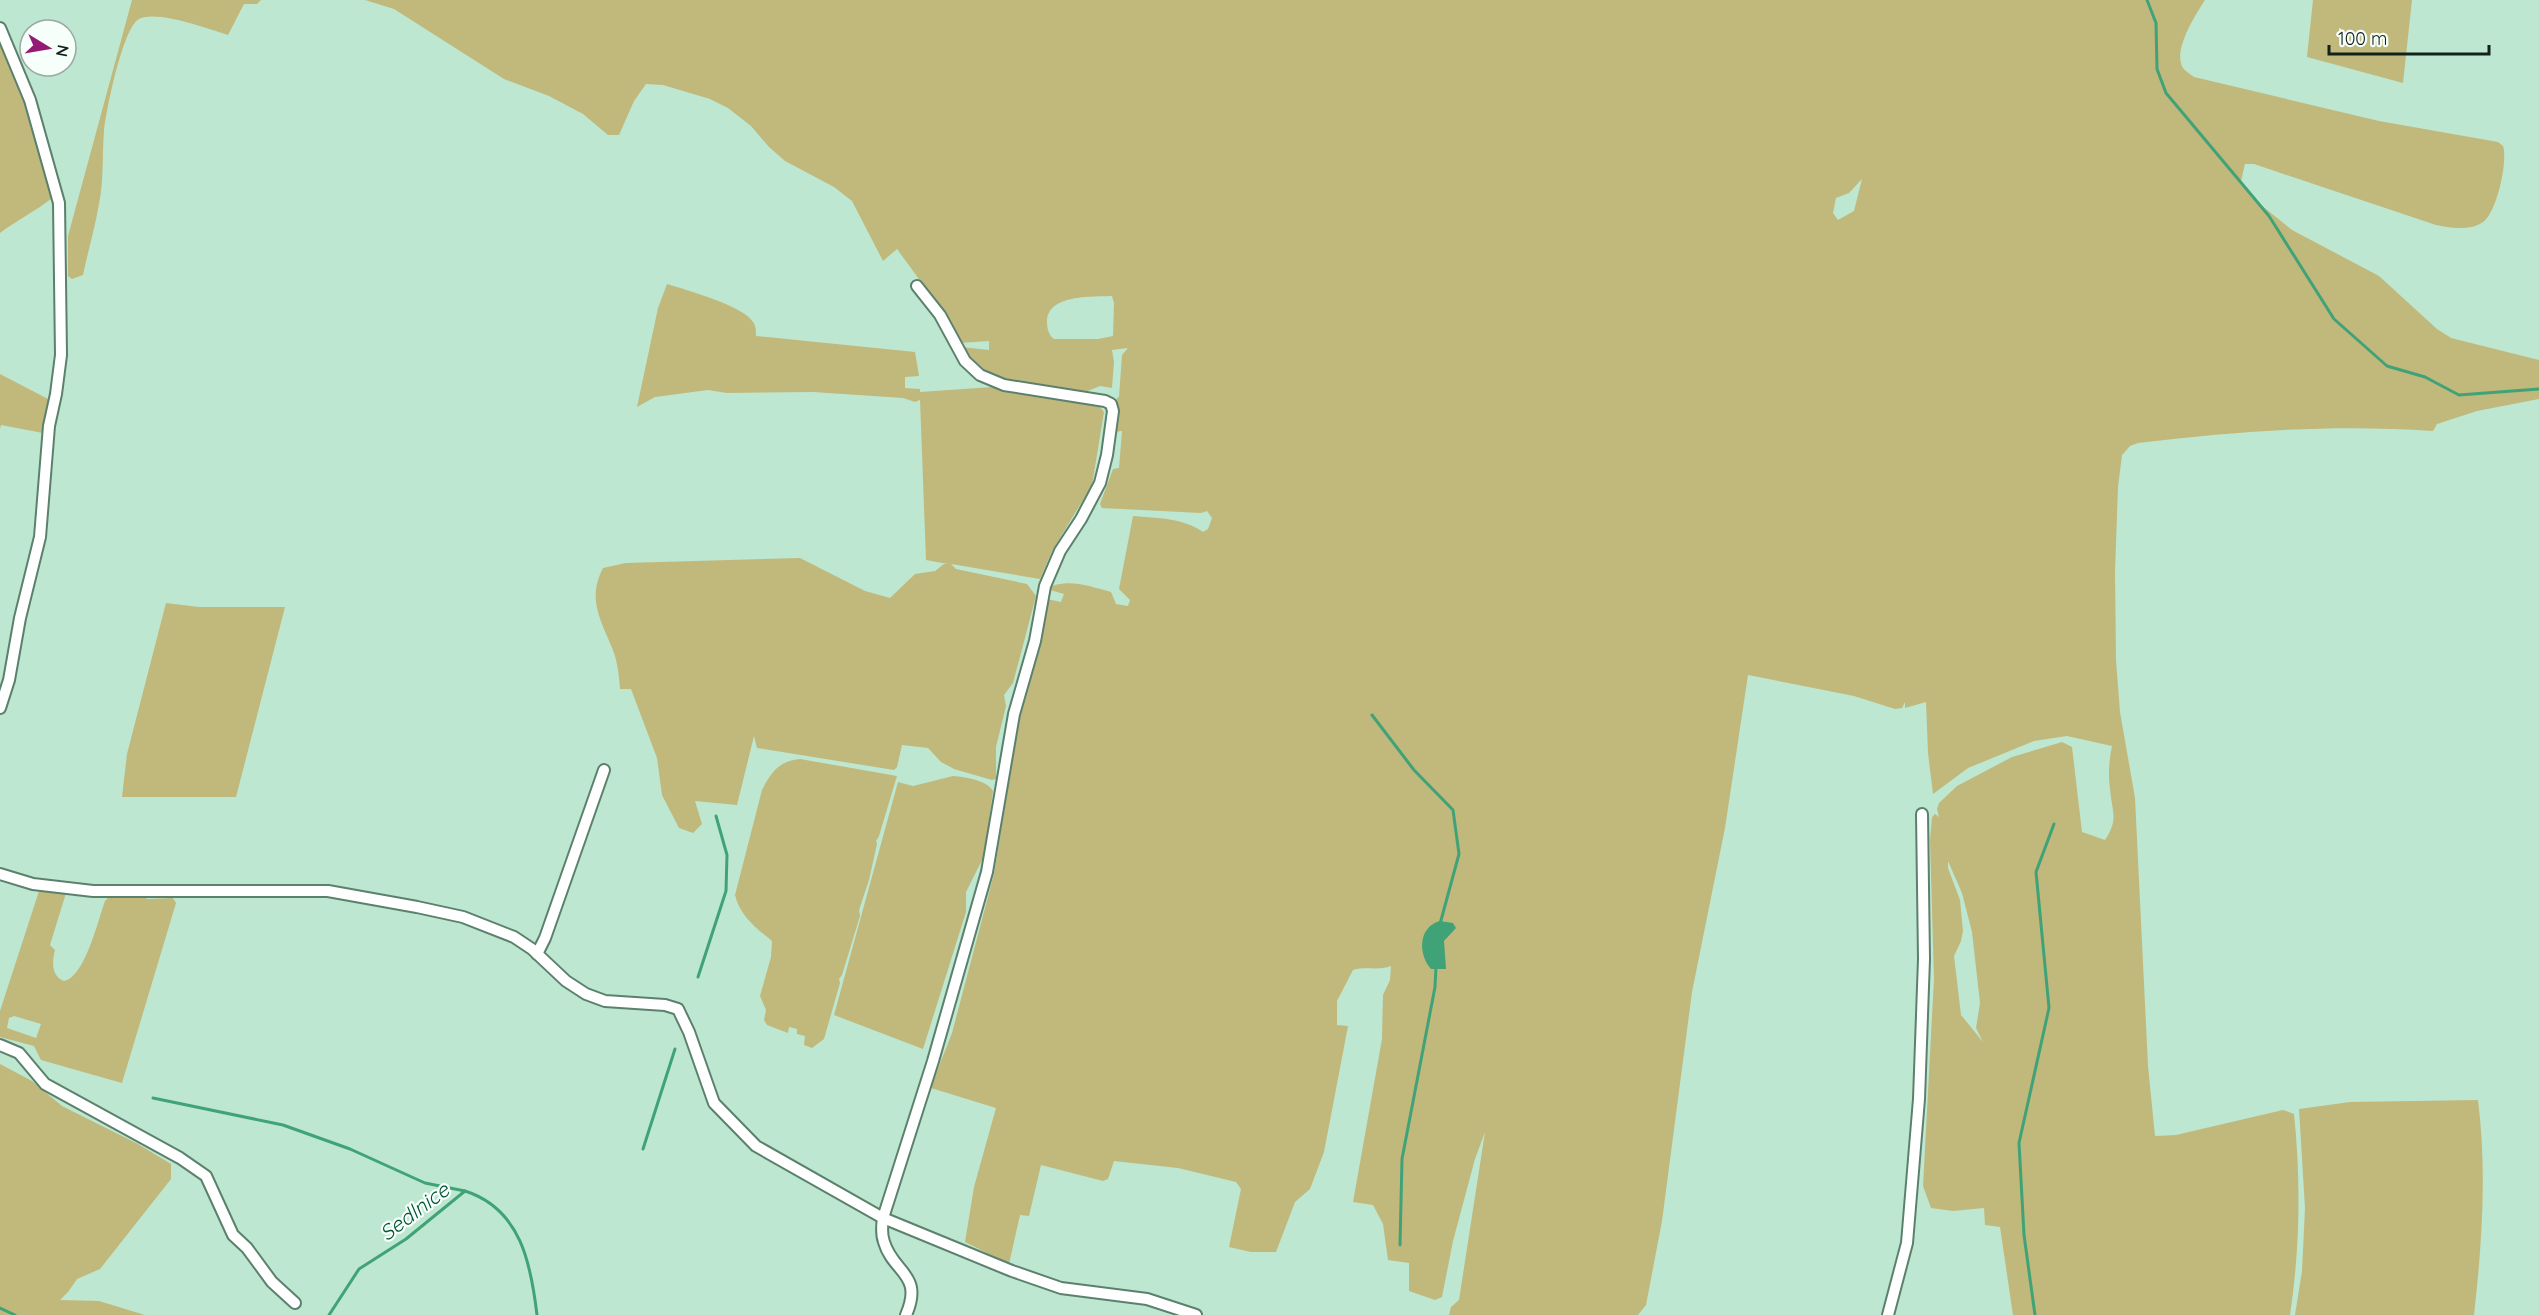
<svg xmlns="http://www.w3.org/2000/svg" width="2539" height="1315" font-family="Quicksand,sans-serif">
	<rect width="100%" height="100%" fill="#bde7d0"/>
	<g fill="#c1b87c" fill-rule="evenodd">
		<path d="M 132,0 L 261,0 L 257,4 L 244,4 L 228,35 C 208,29 158,10 139,19 C 123,27 106,111 104,131 C 102,155 104,180 99,204 C 95,228 88,251 83,275 L 72,279 L 68,276 L 68,236 Z"/>
		<path d="M 365,0 L 2205,0 C 2196,14 2172,51 2183,68 C 2185,71 2190,74 2194,77 L 2379,121 L 2498,142 L 2503,146 C 2508,161 2497,212 2483,222 C 2471,231 2449,228 2436,225 L 2254,164 L 2245,164 L 2241,181 L 2251,197 L 2292,230 L 2379,276 L 2437,329 L 2451,338 L 2539,360 L 2539,399 L 2477,411 L 2437,424 L 2433,431 C 2334,424 2237,431 2138,443 L 2130,446 L 2122,455 L 2118,487 L 2115,572 L 2116,660 L 2120,712 L 2135,798 L 2148,1066 L 2155,1136 L 2176,1135 L 2283,1110 L 2294,1114 C 2301,1181 2300,1248 2290,1315 L 2013,1315 L 2000,1227 L 1985,1225 L 1984,1208 L 1953,1211 L 1931,1208 L 1923,1186 L 1934,979 L 1930,840 L 1932,817 L 1935,814 L 1939,817 L 1937,809 L 1939,803 L 1957,786 L 2012,757 L 2062,742 L 2072,747 L 2082,832 L 2105,840 C 2119,819 2112,812 2110,789 C 2108,775 2109,760 2112,746 L 2067,736 L 2034,741 L 1968,768 L 1933,794 L 1928,753 L 1926,702 L 1905,708 L 1905,702 L 1902,708 L 1895,709 L 1854,696 L 1748,675 L 1725,828 L 1692,992 L 1662,1221 L 1646,1305 L 1638,1315 L 1449,1315 L 1451,1307 L 1459,1300 L 1485,1132 L 1475,1159 L 1453,1241 L 1442,1297 L 1435,1300 L 1409,1291 L 1409,1263 L 1388,1260 L 1383,1224 L 1373,1205 L 1353,1202 L 1382,1039 L 1383,995 L 1390,980 L 1391,966 C 1378,971 1366,966 1353,970 L 1337,1001 L 1337,1025 L 1348,1026 L 1324,1152 L 1310,1189 L 1295,1202 L 1276,1252 L 1251,1252 L 1229,1247 L 1241,1189 L 1236,1182 L 1178,1168 L 1114,1161 L 1108,1179 L 1103,1181 L 1041,1165 L 1029,1216 L 1020,1215 L 1009,1264 L 965,1242 L 974,1187 L 996,1108 L 931,1088 C 937,1069 945,1052 952,1033 L 994,874 L 1006,800 L 1008,765 L 1013,732 L 1047,599 L 1061,602 L 1064,594 L 1050,590 L 1052,586 C 1071,579 1092,587 1111,592 L 1116,604 L 1128,606 L 1130,600 L 1119,589 L 1133,516 C 1156,518 1184,518 1203,532 L 1208,529 L 1212,518 L 1207,511 L 1201,513 L 1102,508 L 1100,504 L 1113,469 L 1119,468 L 1122,431 L 1114,432 L 1117,398 L 1119,397 L 1122,355 L 1128,348 L 1112,350 L 1114,362 L 1112,388 L 1100,386 L 1083,393 L 1003,383 L 974,367 L 961,347 L 989,350 L 989,341 L 959,343 L 943,312 L 897,249 L 883,261 L 852,201 L 834,187 L 785,161 L 769,147 L 751,126 L 728,108 L 710,99 L 663,85 L 646,84 L 634,101 L 619,135 L 608,135 L 583,114 L 549,96 L 504,79 L 394,9 ZM 1862,179 L 1854,211 L 1838,220 L 1833,213 L 1836,198 L 1849,193 ZM 1112,296 L 1114,303 L 1113,336 L 1098,339 L 1054,339 C 1049,335 1047,329 1047,322 C 1047,294 1092,297 1112,296 ZM 1948,861 L 1962,893 L 1972,932 L 1980,1003 L 1976,1028 L 1983,1042 L 1961,1015 L 1954,956 L 1961,941 L 1963,931 L 1960,900 L 1948,868 Z"/>
		<path d="M 2313,0 L 2412,0 L 2403,83 L 2307,57 Z"/>
		<path d="M 0,40 L 22,91 L 52,190 L 52,198 C 36,211 17,220 0,233 Z"/>
		<path d="M 667,284 C 686,290 744,306 753,322 C 756,326 756,331 756,336 L 915,352 L 919,376 L 905,377 L 905,388 L 920,389 L 920,392 L 993,387 L 1100,407 L 1104,412 L 1092,485 L 1052,551 L 1040,579 L 951,564 L 956,569 L 1027,584 L 1036,596 L 1013,683 L 1004,695 L 1006,706 L 996,747 L 996,779 L 992,780 L 954,769 L 941,762 L 928,748 L 902,745 L 897,767 L 894,770 L 757,748 L 754,736 L 737,805 L 695,801 L 702,824 L 693,833 L 679,828 L 662,795 L 657,758 L 631,689 L 620,689 C 619,674 617,657 610,643 C 599,617 588,597 603,568 L 626,563 L 800,558 L 865,591 L 890,598 L 915,574 L 935,571 L 944,564 L 948,564 L 926,560 L 920,400 L 915,402 L 903,398 L 813,392 L 727,393 L 708,390 L 655,397 L 637,407 L 658,308 Z"/>
		<path d="M 0,374 L 48,399 L 49,403 L 43,433 L 1,425 L 0,429 Z"/>
		<path d="M 166,603 L 199,607 L 285,607 L 236,797 L 122,797 L 127,754 Z"/>
		<path d="M 800,759 L 897,776 L 879,836 L 876,841 L 877,844 L 869,880 L 859,910 L 860,916 L 842,975 L 839,979 L 840,983 L 824,1039 L 812,1048 L 804,1045 L 805,1036 L 797,1034 L 797,1029 L 789,1027 L 788,1033 L 767,1025 L 764,1020 L 766,1010 L 760,996 L 771,957 L 772,941 C 756,928 740,916 735,895 L 762,790 C 771,772 779,761 800,759 Z"/>
		<path d="M 953,776 C 965,777 987,780 993,791 L 984,856 L 966,892 L 966,912 L 923,1049 L 834,1015 L 898,782 L 913,786 Z"/>
		<path d="M 39,891 L 66,893 L 50,945 L 55,950 C 52,962 51,976 64,981 C 85,977 98,920 105,901 L 109,897 L 143,896 L 147,899 L 173,898 L 176,903 L 122,1083 L 41,1060 L 34,1046 L 0,1037 L 0,1011 ZM 14,1016 L 41,1024 L 36,1038 L 7,1028 L 9,1018 Z"/>
		<path d="M 0,1064 L 32,1081 L 62,1106 L 138,1144 L 171,1164 L 171,1179 L 100,1269 L 77,1279 L 68,1292 L 60,1300 L 99,1301 L 145,1315 L 0,1315 Z"/>
		<path d="M 2478,1100 C 2487,1171 2482,1244 2474,1315 L 2295,1315 L 2302,1271 L 2305,1208 L 2299,1109 L 2350,1102 Z"/>
	</g>
	<path fill="#40a377" d="M 1440,921 L 1453,923 L 1456,928 L 1444,941 L 1446,969 L 1431,969 C 1418,954 1418,927 1440,921 Z"/>
	<g fill="none" stroke-linecap="round" stroke-linejoin="round">
		<g stroke="#40a377" stroke-width="3">
			<path d="M 2147,0 L 2156,23 L 2157,69 L 2166,93 L 2269,216 L 2334,319 L 2387,366 L 2425,377 L 2459,395 L 2539,389"/>
			<path d="M 1372,715 L 1414,770 L 1453,810 L 1459,854 L 1440,924"/>
			<path d="M 698,977 L 726,891 L 727,855 L 716,816"/>
			<path d="M 153,1098 L 283,1125 L 350,1149 L 425,1183 L 465,1191"/>
			<path d="M 643,1149 L 675,1049"/>
			<path d="M 1400,1245 L 1402,1159 L 1435,987 L 1436,966"/>
			<path d="M 0,1308 L 15,1315"/>
			<path d="M 329,1315 L 359,1269 L 406,1239 L 465,1191 C 521,1209 531,1264 537,1315"/>
			<path d="M 2035,1315 L 2024,1235 L 2019,1143 L 2049,1008 L 2036,872 L 2054,824"/>
		</g>
		<g stroke="#5b816d" stroke-width="14">
			<g id="minor">
				<path d="M 0,28 L 30,100 L 59,203 L 61,355 L 56,394 L 49,426 L 40,537 L 20,618 L 9,680 L 0,708"/>
				<path d="M 0,874 L 33,884 L 93,891 L 328,891 L 417,907 L 463,917 L 514,937 L 532,949 L 566,981 L 586,994 L 605,1001 L 665,1005 L 678,1009 L 689,1032 L 714,1103 L 756,1146 L 883,1218 L 1012,1271 L 1061,1288 L 1147,1299 L 1196,1315"/>
				<path d="M 537,954 L 545,938 L 604,770"/>
				<path d="M 0,1045 L 19,1053 L 45,1084 L 180,1158 L 206,1176 L 233,1235 L 247,1248 L 272,1282 L 295,1303"/>
				<path d="M 906,1315 C 924,1274 893,1273 884,1242 C 881,1234 882,1225 883,1218 L 933,1061 L 987,872 L 1014,714 L 1035,641 L 1045,586 L 1060,551 L 1081,519 L 1100,483 L 1107,455 L 1113,411 L 1111,404 L 1105,401 L 1004,385 L 980,375 L 965,361 L 940,315 L 917,286"/>
				<path d="M 1888,1315 L 1907,1243 L 1919,1099 L 1924,959 L 1922,814"/>
			</g>
		</g>
		<use href="#minor" stroke="#fff" stroke-width="10"/>
	</g>
	<g text-anchor="middle" dominant-baseline="central" stroke-width="4.5" stroke-linejoin="round" paint-order="stroke">
		<g font-size="21" font-style="italic" fill="#005335" stroke="#f6fffa">
			<text transform="translate(414 1211) rotate(-37)">Sedlnice</text>
		</g>
	</g>
	<g transform="translate(48 48) rotate(101)"><circle r="28" fill="#f6fffa" stroke="#9ba7a0" stroke-width="1.5"/>
	<path d="M0-4.5L10 22L0 15L-10 22Z" fill="#941a75"/>
	<text y="-9" font-size="16" font-weight="bold" text-anchor="middle" fill="#12221a">N</text>
	</g>
	<path d="M2329 45v9h160v-9" fill="none" stroke="#12221a" stroke-width="3"/>
	<text x="2338" y="45" font-size="18" fill="#12221a" stroke="#f6fffa" stroke-width="4.5" paint-order="stroke">100 m</text>
</svg>
